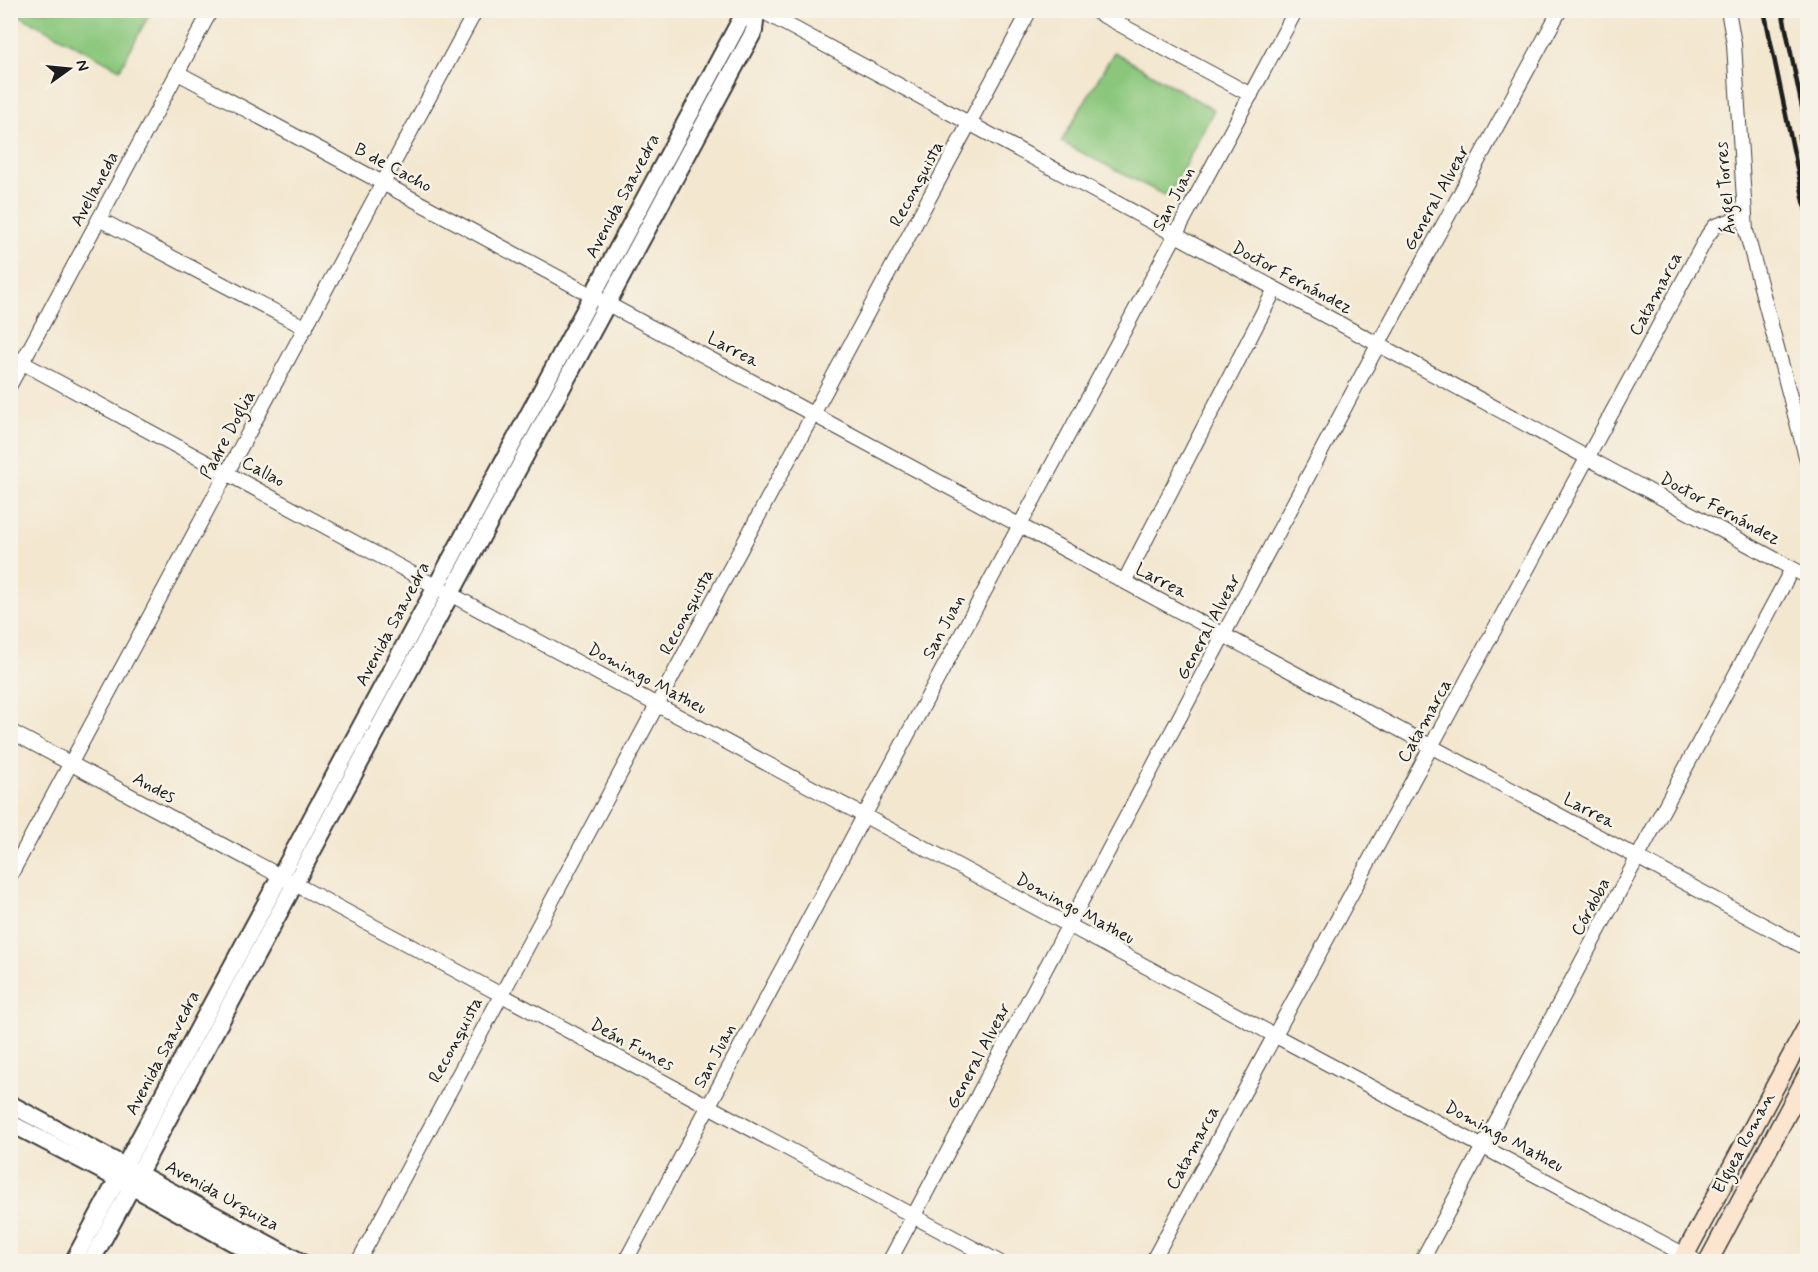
<svg xmlns="http://www.w3.org/2000/svg" width="1818" height="1272" font-family="Mynerve,sans-serif">
	<rect width="100%" height="100%" fill="#f7f3e8"/>
	<filter id="ink" filterUnits="userSpaceOnUse"><feTurbulence type="fractalNoise" baseFrequency=".0167" numOctaves="2"/><feDisplacementMap in="SourceGraphic" scale="12" xChannelSelector="R" yChannelSelector="G"/><feConvolveMatrix kernelMatrix="1 2 1 2 8 2 1 2 1" color-interpolation-filters="sRGB"/></filter>
	<filter id="wash" filterUnits="userSpaceOnUse"><feTurbulence type="fractalNoise" baseFrequency=".008" numOctaves="4" result="noise"/><feDisplacementMap in="SourceGraphic" scale="24" xChannelSelector="R" yChannelSelector="G"/><feGaussianBlur stdDeviation="1.35" result="paint"/><feColorMatrix in="noise" values="0 0 0 0 0 0 0 0 0 0 0 0 0 0 0 0 0 1.4 0 .05"/><feComposite in="paint" operator="in"/></filter>
	<g filter="url(#wash)">
		<rect width="100%" height="100%" fill="#f3e7d0"/>
		<g fill="#8ac77c" stroke="#53724c" stroke-width="1.5">
			<path d="M 11,11 L 151,11 L 120,69 Z"/>
			<path d="M 1114,52 L 1214,110 L 1168,197 L 1061,142 Z"/>
		</g>
	</g>
	<g filter="url(#ink)">
		<g fill="none" stroke-linecap="round" stroke-linejoin="round">
			<g stroke="#3c3a37" stroke-width="16">
				<g id="minor">
					<path d="M 760,10 L 1808,577"/>
					<path d="M 1093,10 L 1251,95"/>
					<path d="M 1728,10 L 1734,44 L 1746,231 L 1808,464"/>
					<path d="M 178,73 L 1808,949"/>
					<path d="M 99,219 L 306,328"/>
					<path d="M 10,356 L 450,594 L 1698,1262"/>
					<path d="M 10,385 L 211,10"/>
					<path d="M 1124,582 L 1275,289"/>
					<path d="M 10,731 L 999,1262"/>
					<path d="M 10,876 L 476,10"/>
					<path d="M 358,1262 L 1030,10"/>
					<path d="M 625,1262 L 1296,10"/>
					<path d="M 889,1262 L 1378,345 L 1560,10"/>
					<path d="M 1152,1262 L 1708,235 L 1715,226 L 1744,216"/>
					<path d="M 1421,1262 L 1792,569"/>
				</g>
			</g>
			<g stroke="#3c3a37" stroke-width="20">
				<g id="tertiary">
					<path d="M 10,1104 L 301,1262"/>
					<path d="M 10,1123 L 131,1186 L 268,1262"/>
					<path d="M 73,1262 L 740,21 L 753,10"/>
					<path d="M 91,1262 L 754,31 L 756,10"/>
				</g>
			</g>
			<g stroke="#3c3a37" stroke-width="21">
				<g id="secondary">
					<path d="M 1681,1262 L 1808,1025"/>
					<path d="M 1708,1262 L 1808,1074"/>
				</g>
			</g>
			<use href="#minor" stroke="#fff" stroke-width="14"/>
			<use href="#tertiary" stroke="#fff" stroke-width="16"/>
			<use href="#secondary" stroke="#fbe5cf" stroke-width="18"/>
			<g stroke="#1c1c1c" stroke-width="4.5">
				<path d="M 1764,10 L 1808,220"/>
				<path d="M 1782,10 L 1808,136"/>
				<path d="M 1807,10 L 1808,15"/>
				<path d="M 1799,137 L 1808,176"/>
			</g>
		</g>
	</g>
	<g text-anchor="middle" dominant-baseline="central" stroke-width="5" stroke-linejoin="round" paint-order="stroke">
		<g font-size="18" fill="#1c1c1c" stroke="#f7f3e8">
			<text transform="translate(393 168) rotate(28)">B de Cacho</text>
			<text transform="translate(917 184) rotate(-62)">Reconquista</text>
			<text transform="translate(1726 188) rotate(-95)">Ángel Torres</text>
			<text transform="translate(95 189) rotate(-62)">Avellaneda</text>
			<text transform="translate(623 196) rotate(-62)">Avenida Saavedra</text>
			<text transform="translate(1437 198) rotate(-61)">General Alvear</text>
			<text transform="translate(1174 199) rotate(-62)">San Juan</text>
			<text transform="translate(1292 278) rotate(28)">Doctor Fernández</text>
			<text transform="translate(1656 294) rotate(-62)">Catamarca</text>
			<text transform="translate(733 350) rotate(28)">Larrea</text>
			<text transform="translate(228 435) rotate(-62)">Padre Doglia</text>
			<text transform="translate(263 472) rotate(28)">Callao</text>
			<text transform="translate(1720 509) rotate(28)">Doctor Fernández</text>
			<text transform="translate(1161 581) rotate(28)">Larrea</text>
			<text transform="translate(687 612) rotate(-62)">Reconquista</text>
			<text transform="translate(393 624) rotate(-62)">Avenida Saavedra</text>
			<text transform="translate(944 627) rotate(-62)">San Juan</text>
			<text transform="translate(1209 627) rotate(-62)">General Alvear</text>
			<text transform="translate(647 679) rotate(28)">Domingo Matheu</text>
			<text transform="translate(1425 721) rotate(-61)">Catamarca</text>
			<text transform="translate(154 788) rotate(28)">Andes</text>
			<text transform="translate(1589 811) rotate(28)">Larrea</text>
			<text transform="translate(1591 907) rotate(-62)">Córdoba</text>
			<text transform="translate(1075 909) rotate(28)">Domingo Matheu</text>
			<text transform="translate(456 1040) rotate(-62)">Reconquista</text>
			<text transform="translate(632 1045) rotate(28)">Deán Funes</text>
			<text transform="translate(163 1053) rotate(-62)">Avenida Saavedra</text>
			<text transform="translate(715 1056) rotate(-62)">San Juan</text>
			<text transform="translate(979 1056) rotate(-62)">General Alvear</text>
			<text transform="translate(1504 1137) rotate(28)">Domingo Matheu</text>
			<text transform="translate(1744 1143) rotate(-62)">Elguea Roman</text>
			<text transform="translate(1193 1148) rotate(-62)">Catamarca</text>
			<text transform="translate(222 1196) rotate(29)">Avenida Urquiza</text>
		</g>
	</g>
	<rect width="1818" height="1272" fill="none" stroke="#f7f3e8" stroke-width="36"/>
	<g transform="translate(69 69) rotate(75)" stroke="#f7f3e8" stroke-width="4.5" paint-order="stroke">
	<path d="M0-4.5L10 22L0 15L-10 22Z" fill="#1c1c1c"/>
	<text y="-9" font-size="16" font-weight="bold" text-anchor="middle" fill="#1c1c1c">N</text>
	</g>
</svg>
